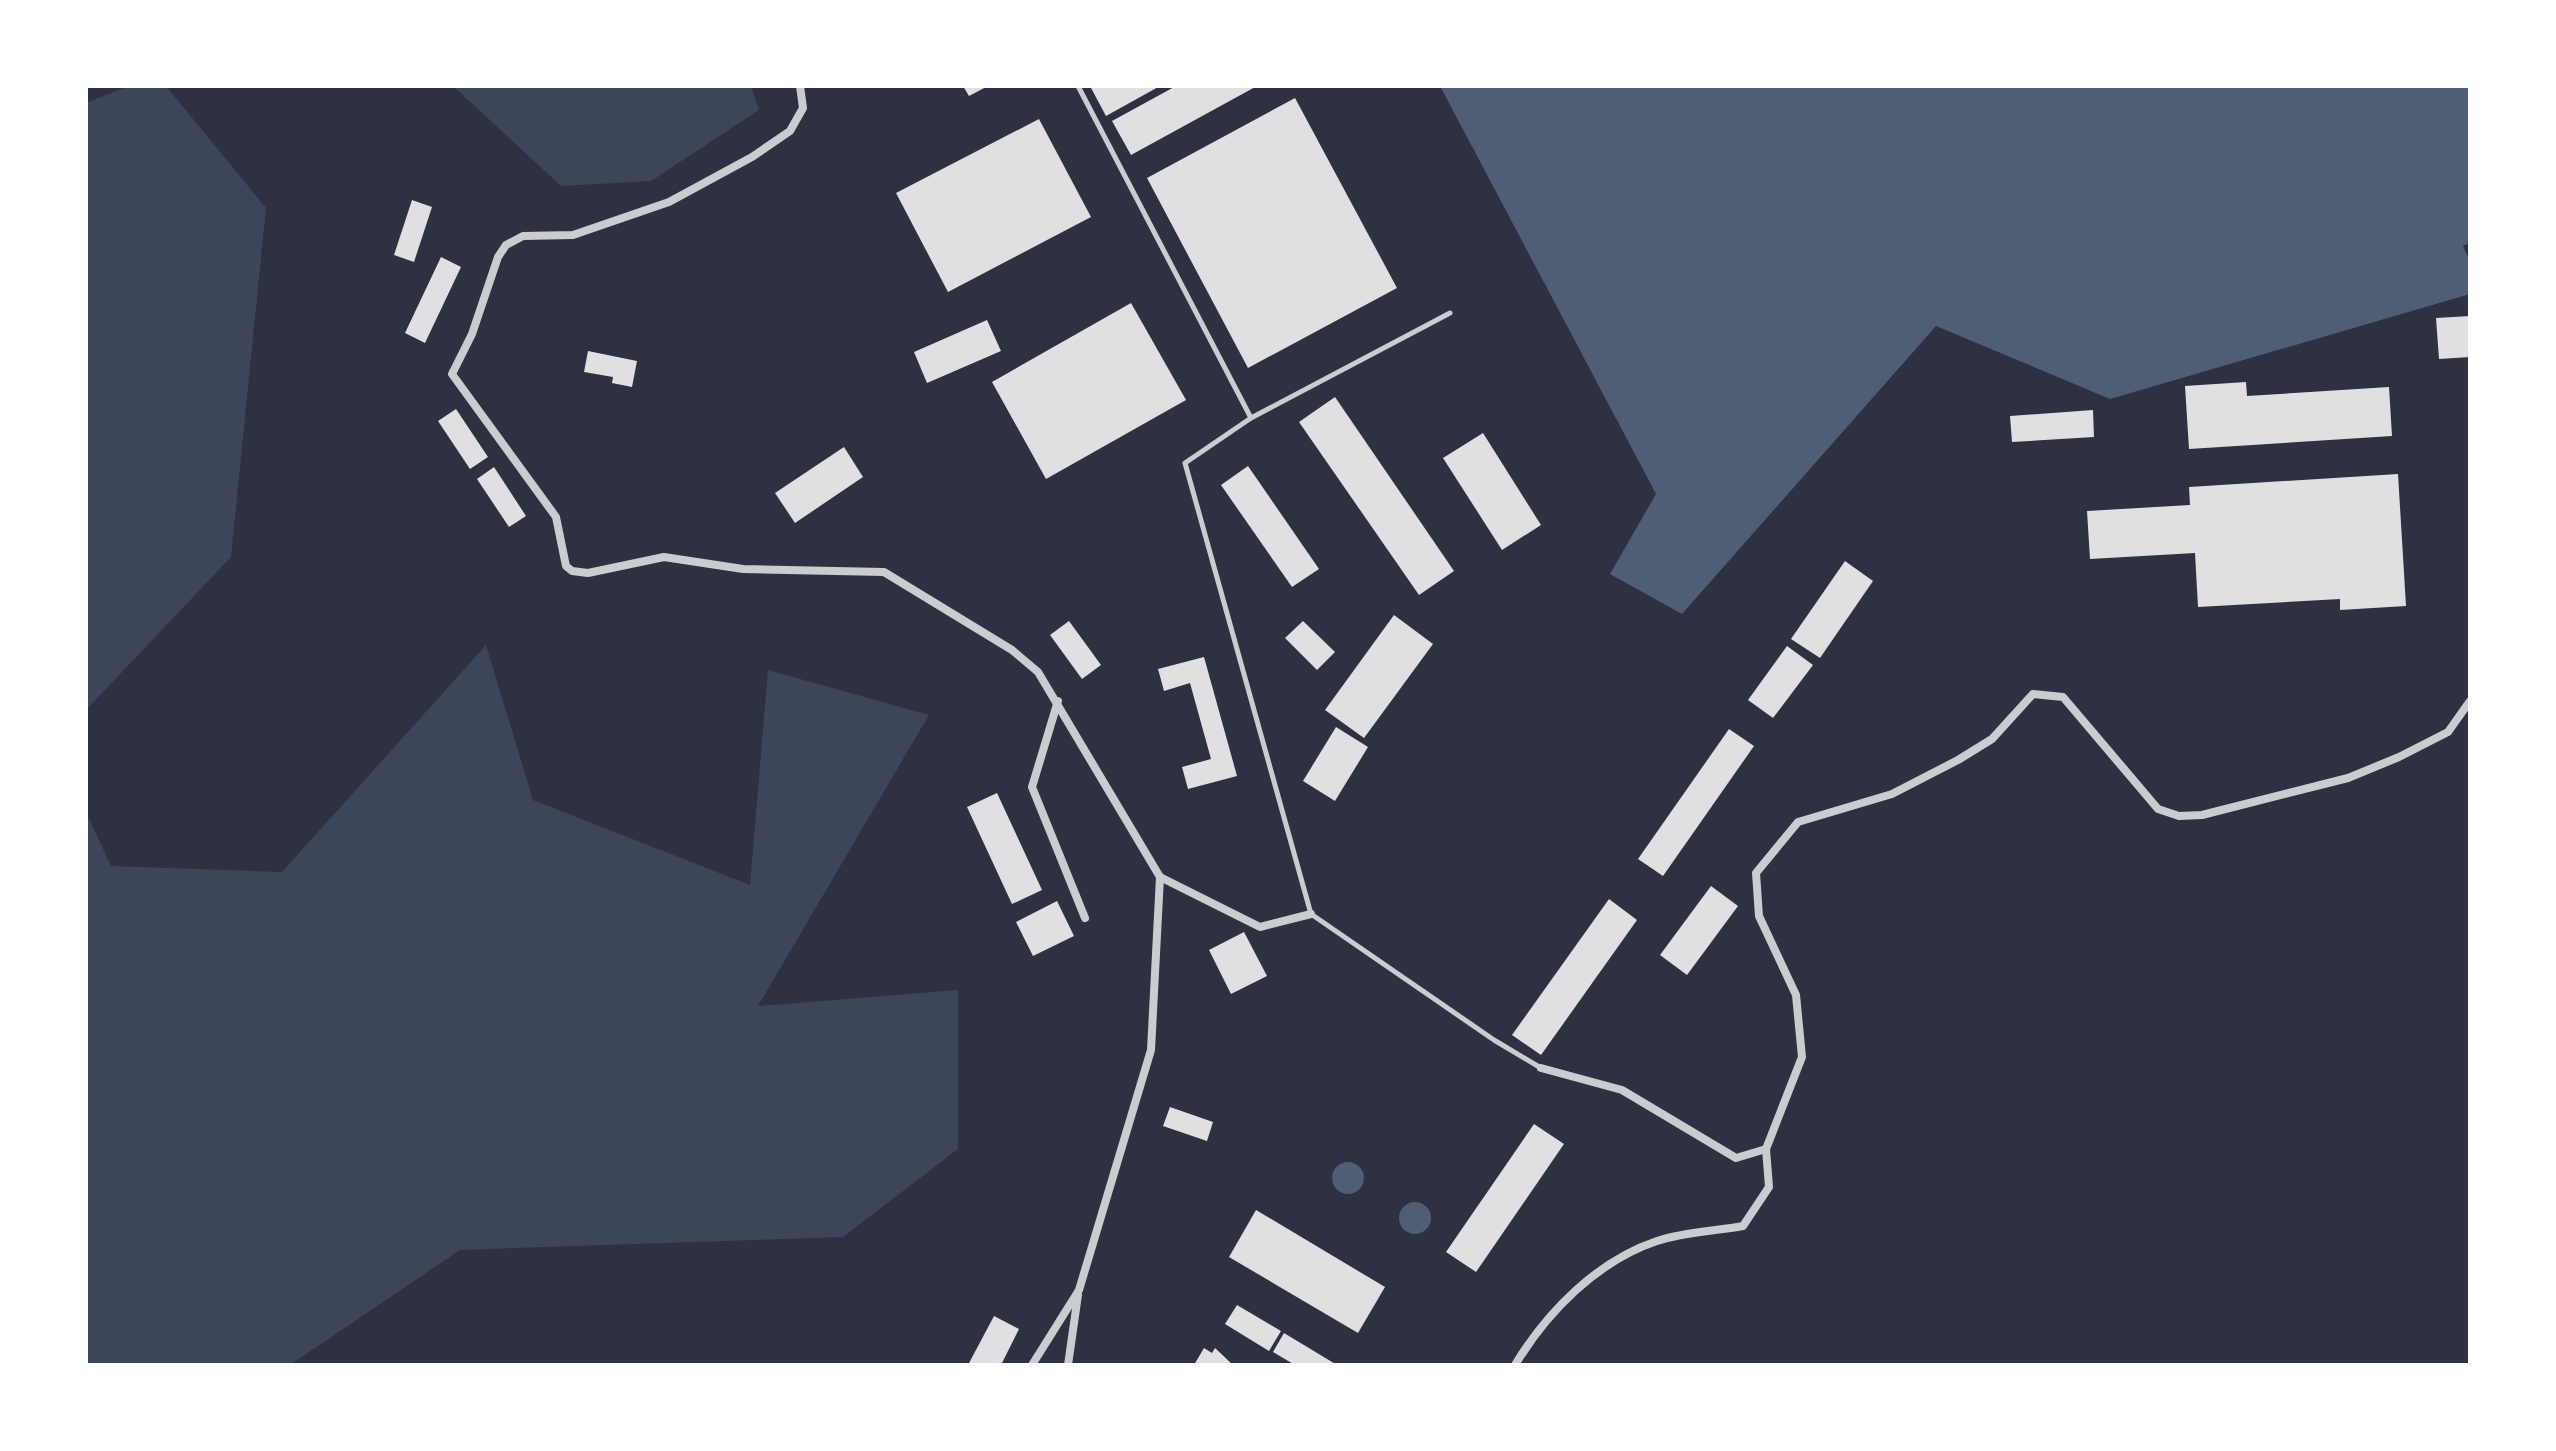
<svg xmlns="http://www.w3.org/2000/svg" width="2556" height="1451" font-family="Cabin,sans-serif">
	<rect width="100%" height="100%" fill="#2d3142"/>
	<g fill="#3c4559">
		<path d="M 129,86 L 166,86 L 266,208 L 231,557 L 86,710 L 86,103 Z"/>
		<path d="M 453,86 L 751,86 L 759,110 L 651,181 L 561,186 Z"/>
		<path d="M 486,645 L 533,800 L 750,885 L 768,670 L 929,715 L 758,1006 L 958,990 L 958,1149 L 843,1237 L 460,1250 L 290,1365 L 86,1365 L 86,812 L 111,866 L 282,872 Z"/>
	</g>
	<g fill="#4f5d75">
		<path d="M 1440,86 L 2470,86 L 2470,243 L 2463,246 L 2470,262 L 2470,294 L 2110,399 L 1936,326 L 1682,614 L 1610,574 L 1656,494 Z"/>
		<circle cx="1348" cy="1178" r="16"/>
		<circle cx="1415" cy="1218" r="16"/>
	</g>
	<g fill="#e0e0e3">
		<path d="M 963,86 L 988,86 L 969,96 Z"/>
		<path d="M 1090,86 L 1160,86 L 1106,116 Z"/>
		<path d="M 1176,86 L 1257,86 L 1131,155 L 1112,121 Z"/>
		<path d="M 1295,98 L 1397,288 L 1248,368 L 1147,178 Z"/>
		<path d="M 1039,119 L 1091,217 L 948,292 L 896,193 Z"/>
		<path d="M 412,200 L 432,207 L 414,262 L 394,255 Z"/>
		<path d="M 441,257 L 461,267 L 425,343 L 405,333 Z"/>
		<path d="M 1131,303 L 1186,400 L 1046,479 L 992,382 Z"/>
		<path d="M 2470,316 L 2470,357 L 2439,359 L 2436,318 Z"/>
		<path d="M 987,320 L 1001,351 L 927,383 L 914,352 Z"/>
		<path d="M 588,351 L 637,361 L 632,387 L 612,383 L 613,377 L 584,372 Z"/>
		<path d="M 2246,382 L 2247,396 L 2389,387 L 2392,436 L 2189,449 L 2185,386 Z"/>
		<path d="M 1335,397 L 1454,571 L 1419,595 L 1299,422 Z"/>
		<path d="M 456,409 L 488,457 L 470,469 L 438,421 Z"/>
		<path d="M 2093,410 L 2094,437 L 2012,442 L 2010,416 Z"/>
		<path d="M 1483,433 L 1541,525 L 1502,550 L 1443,458 Z"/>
		<path d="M 844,447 L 863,477 L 795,523 L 775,493 Z"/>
		<path d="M 1248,466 L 1319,569 L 1292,587 L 1221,485 Z"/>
		<path d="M 494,467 L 526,516 L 509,527 L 477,479 Z"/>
		<path d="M 2398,474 L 2406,606 L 2340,610 L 2340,599 L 2198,607 L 2195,553 L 2090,559 L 2087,511 L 2190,505 L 2189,487 Z"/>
		<path d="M 1845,561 L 1873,581 L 1820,658 L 1791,639 Z"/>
		<path d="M 1394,615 L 1433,644 L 1364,738 L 1325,710 Z"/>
		<path d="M 1069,621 L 1101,665 L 1082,679 L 1050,635 Z"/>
		<path d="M 1303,621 L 1335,652 L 1317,670 L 1285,638 Z"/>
		<path d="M 1787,646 L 1813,665 L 1773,718 L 1748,700 Z"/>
		<path d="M 1204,657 L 1237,776 L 1188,789 L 1182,767 L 1211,759 L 1190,683 L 1164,691 L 1158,669 Z"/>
		<path d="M 1336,727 L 1368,747 L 1335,801 L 1303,781 Z"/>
		<path d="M 1729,729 L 1754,746 L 1663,876 L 1638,859 Z"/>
		<path d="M 997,793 L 1042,890 L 1012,904 L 967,807 Z"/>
		<path d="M 1711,886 L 1738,906 L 1687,975 L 1660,955 Z"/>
		<path d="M 1609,899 L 1637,920 L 1541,1055 L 1512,1035 Z"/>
		<path d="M 1057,901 L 1074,936 L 1033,956 L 1016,922 Z"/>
		<path d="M 1244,932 L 1267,976 L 1231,994 L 1209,950 Z"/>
		<path d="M 1170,1107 L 1213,1122 L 1207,1141 L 1163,1126 Z"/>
		<path d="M 1534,1124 L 1564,1144 L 1476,1272 L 1446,1252 Z"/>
		<path d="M 1256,1210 L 1385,1287 L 1358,1333 L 1229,1257 Z"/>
		<path d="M 1237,1305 L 1281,1331 L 1269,1351 L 1225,1324 Z"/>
		<path d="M 994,1316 L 1019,1329 L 1001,1365 L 968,1365 Z"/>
		<path d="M 1284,1333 L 1337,1365 L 1295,1365 L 1273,1352 Z"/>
		<path d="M 1204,1348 L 1212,1353 L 1215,1348 L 1233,1365 L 1194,1365 Z"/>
	</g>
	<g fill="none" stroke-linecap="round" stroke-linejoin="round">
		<g stroke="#caccd0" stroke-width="5">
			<path d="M 1078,86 L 1251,418"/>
			<path d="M 1450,313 L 1251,418 L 1185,463 L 1311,914 L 1494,1040 L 1541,1068"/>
		</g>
		<g stroke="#caccd0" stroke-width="8">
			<path d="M 800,86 L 803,108 L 790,131 L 752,157 L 669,202 L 573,235 L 523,236 L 506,245 L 498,257 L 472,334 L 452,374 L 556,517 L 566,566 L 572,571 L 588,573 L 664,557 L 743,569 L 884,572 L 1012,650 L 1038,672 L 1160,877 L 1260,927 L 1311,914"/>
			<path d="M 1058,701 L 1032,787 L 1085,918"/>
			<path d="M 1541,1068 L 1622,1090 L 1736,1158 L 1766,1149 L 1802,1057 L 1796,995 L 1759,916 L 1756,873 L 1798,822 L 1892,794 L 1958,760 L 1992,739 L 2033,694 L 2063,697 L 2158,809 L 2179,816 L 2202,815 L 2348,778 L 2399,757 L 2448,732 L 2470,701"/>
			<path d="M 1032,1365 L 1079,1290 L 1151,1050 L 1160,877"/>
			<path d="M 1068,1365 L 1078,1295"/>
			<path d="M 1515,1365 C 1547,1312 1597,1261 1657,1241 C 1683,1232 1715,1231 1743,1226 L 1769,1187 L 1766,1149"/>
		</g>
	</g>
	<rect width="2556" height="1451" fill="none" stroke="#ffffff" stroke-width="176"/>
</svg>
